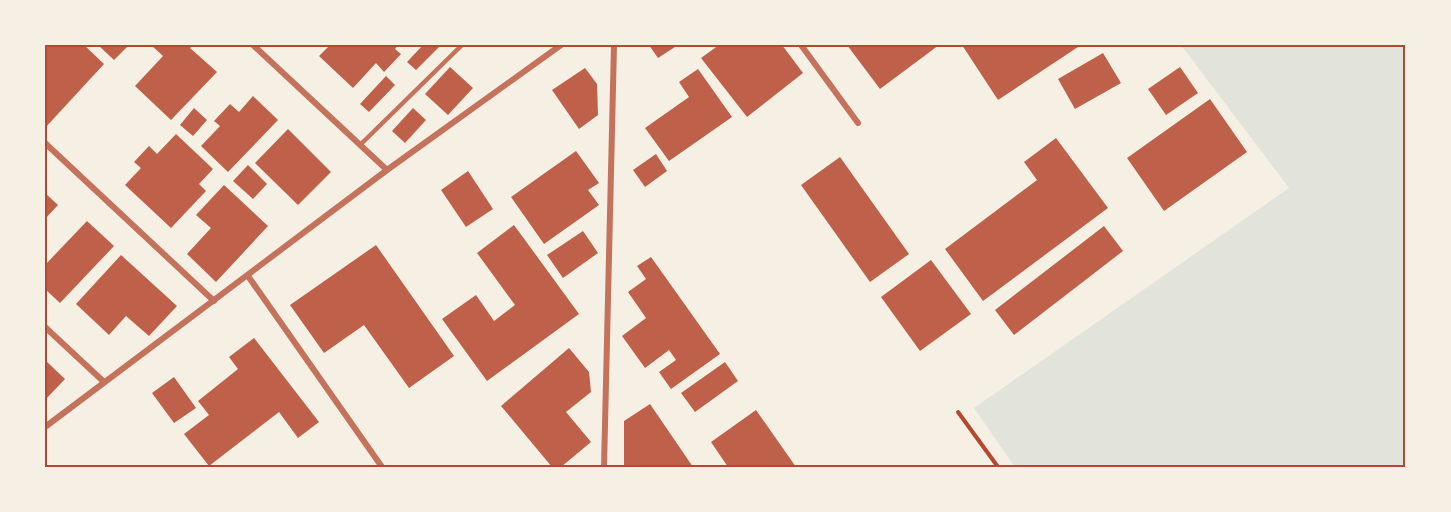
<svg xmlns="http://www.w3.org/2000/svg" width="1451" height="512" font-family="Overpass,sans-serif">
	<rect width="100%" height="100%" fill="#f6efe4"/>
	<path fill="#e2e4dc" d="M 1181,45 L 1406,45 L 1406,467 L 1015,467 L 974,408 L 1289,188 Z"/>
	<g fill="#bf614a">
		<path d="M 45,45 L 84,45 L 104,64 L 45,128 Z"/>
		<path d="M 98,45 L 129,45 L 114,60 Z"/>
		<path d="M 151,45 L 193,45 L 190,48 L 217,72 L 171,120 L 135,86 L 163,56 Z"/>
		<path d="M 330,45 L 398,45 L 395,49 L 401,54 L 384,72 L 376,63 L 353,88 L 319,56 Z"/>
		<path d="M 423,45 L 441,45 L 416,70 L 407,62 Z"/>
		<path d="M 649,45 L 678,45 L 658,58 Z"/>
		<path d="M 719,45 L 782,45 L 803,73 L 747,117 L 701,58 Z"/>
		<path d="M 847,45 L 939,45 L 880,89 Z"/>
		<path d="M 962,45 L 1077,45 L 1078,47 L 998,100 Z"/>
		<path d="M 1103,53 L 1121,83 L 1075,109 L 1058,79 Z"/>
		<path d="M 450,67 L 473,88 L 448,115 L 425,94 Z"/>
		<path d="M 1180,67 L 1198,93 L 1166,115 L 1148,89 Z"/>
		<path d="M 585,68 L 597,84 L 598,115 L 579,129 L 552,90 Z"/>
		<path d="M 698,69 L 732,117 L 669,161 L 645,128 L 689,97 L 679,82 Z"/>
		<path d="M 386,76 L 395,85 L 369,112 L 360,104 Z"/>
		<path d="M 253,96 L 278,120 L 228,172 L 201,146 L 220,126 L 214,121 L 230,104 L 239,112 Z"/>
		<path d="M 1210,99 L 1247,152 L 1164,211 L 1127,158 Z"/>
		<path d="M 194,108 L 207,120 L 193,136 L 180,125 Z"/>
		<path d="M 413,108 L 426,120 L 405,143 L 392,131 Z"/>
		<path d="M 288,129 L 331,172 L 298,205 L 255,163 Z"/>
		<path d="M 176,134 L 213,169 L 199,184 L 206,191 L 171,228 L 125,185 L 141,168 L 134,162 L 149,146 L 157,154 Z"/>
		<path d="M 1056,138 L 1108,208 L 983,301 L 945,249 L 1037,180 L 1024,162 Z"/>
		<path d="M 576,151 L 599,183 L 588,190 L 599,205 L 544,244 L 511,197 Z"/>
		<path d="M 656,154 L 667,171 L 645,187 L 633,170 Z"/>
		<path d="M 840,157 L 909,254 L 870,282 L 801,185 Z"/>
		<path d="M 248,165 L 267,184 L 253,199 L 233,181 Z"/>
		<path d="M 468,171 L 493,209 L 466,227 L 441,190 Z"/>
		<path d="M 224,185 L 268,226 L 216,282 L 187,254 L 211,228 L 196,215 Z"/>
		<path d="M 45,193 L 58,205 L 45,219 Z"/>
		<path d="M 87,221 L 114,246 L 60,303 L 45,289 L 45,265 Z"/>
		<path d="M 514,225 L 579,314 L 487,381 L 442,319 L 476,295 L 494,321 L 515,305 L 477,253 Z"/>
		<path d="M 1104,226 L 1123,251 L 1014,335 L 995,310 Z"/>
		<path d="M 583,231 L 598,253 L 563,278 L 547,255 Z"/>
		<path d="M 376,245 L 454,356 L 409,388 L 364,325 L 324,353 L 290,305 Z"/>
		<path d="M 121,255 L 177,306 L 149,336 L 126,316 L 109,335 L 76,304 Z"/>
		<path d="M 651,257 L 720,354 L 671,389 L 659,372 L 676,360 L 669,350 L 645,368 L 622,336 L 646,318 L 628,292 L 646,279 L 637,266 Z"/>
		<path d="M 931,260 L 971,314 L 920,351 L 881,297 Z"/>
		<path d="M 254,338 L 319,422 L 298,438 L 279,412 L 209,466 L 184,434 L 209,415 L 198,401 L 238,369 L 229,357 Z"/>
		<path d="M 569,348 L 589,372 L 591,392 L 566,412 L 591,442 L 561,467 L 552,467 L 501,406 Z"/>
		<path d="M 45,360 L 65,379 L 45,400 Z"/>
		<path d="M 725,362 L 738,381 L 695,412 L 681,393 Z"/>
		<path d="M 174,377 L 196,408 L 174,423 L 152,393 Z"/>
		<path d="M 650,404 L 693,467 L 624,467 L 624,421 Z"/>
		<path d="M 756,410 L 796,467 L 728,467 L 711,442 Z"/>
	</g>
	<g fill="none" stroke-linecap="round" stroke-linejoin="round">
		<path stroke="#b5482f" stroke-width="4" d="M 958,412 L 998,467"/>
		<path stroke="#c5725c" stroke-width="4.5" d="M 360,145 L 462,45"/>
		<g stroke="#c5725c" stroke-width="6">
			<path d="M 253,45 L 387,170"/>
			<path d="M 801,45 L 858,123"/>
			<path d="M 45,143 L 214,301"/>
			<path d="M 248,276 L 382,467"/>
			<path d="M 45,327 L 104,382"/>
			<path d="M 45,427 L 387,170 L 561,45"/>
			<path d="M 604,467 L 614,45"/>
		</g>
	</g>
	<rect width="1451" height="512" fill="none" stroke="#f6efe4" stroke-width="93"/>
	<rect x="46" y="46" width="1358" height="420" fill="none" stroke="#b5482f" stroke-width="2"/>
</svg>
